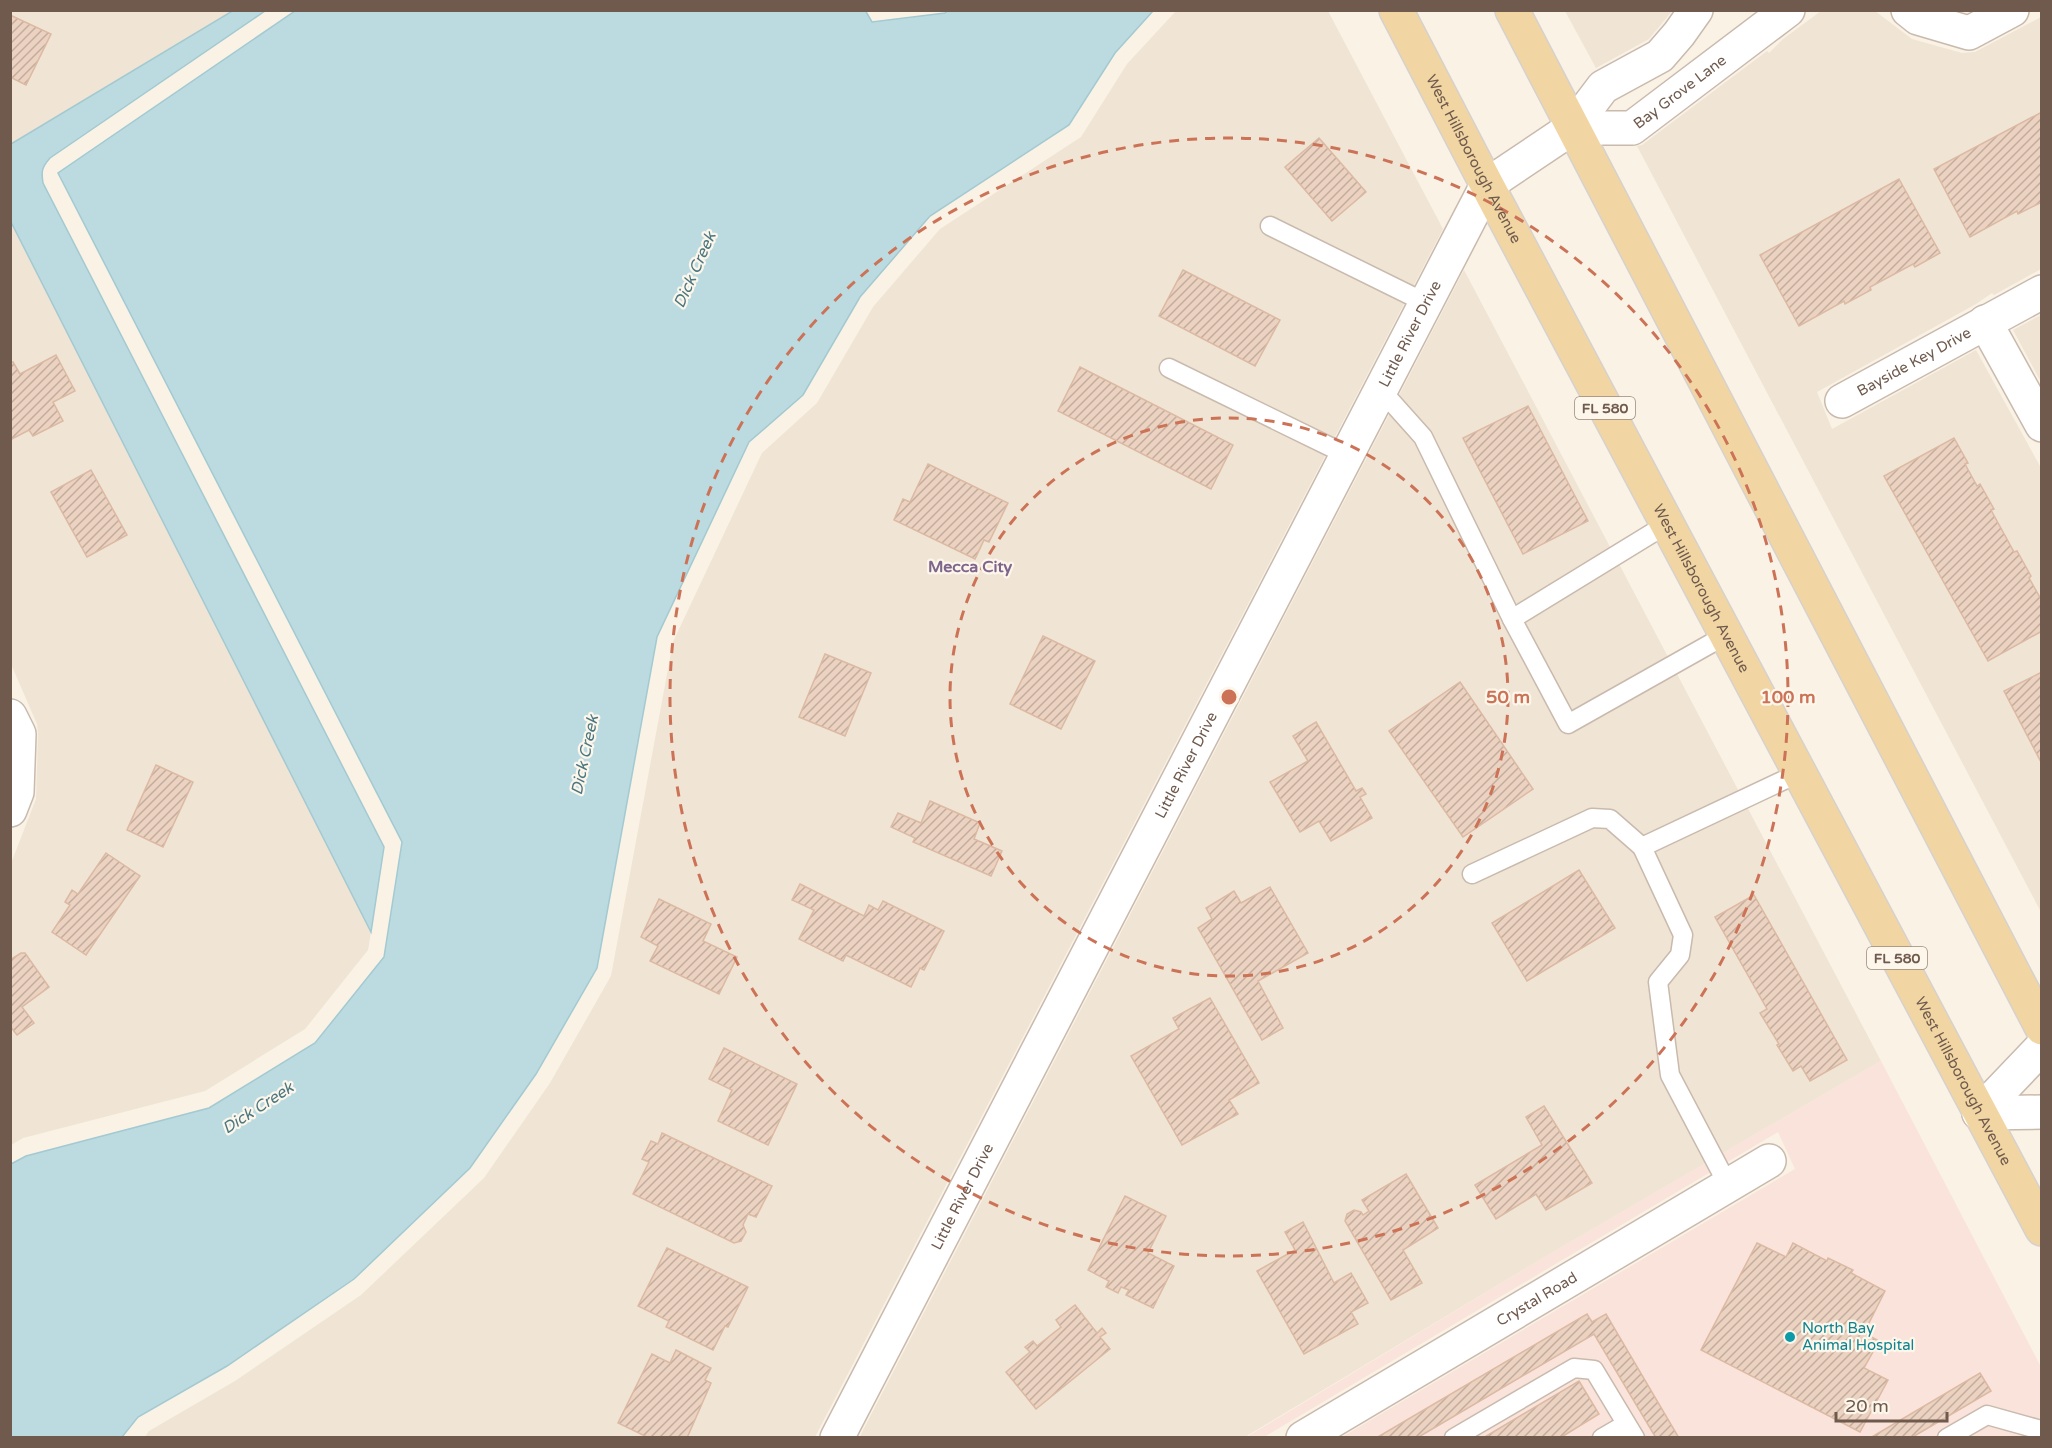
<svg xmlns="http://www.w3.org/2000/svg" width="2052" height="1448" font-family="'Varela Round',sans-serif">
	<defs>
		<pattern id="building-hatch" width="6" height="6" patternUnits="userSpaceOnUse" patternTransform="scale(1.5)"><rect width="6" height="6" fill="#ecd2c0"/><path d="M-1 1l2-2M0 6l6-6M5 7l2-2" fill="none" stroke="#c3ad9e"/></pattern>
	</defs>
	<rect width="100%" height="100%" fill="#f9f2e5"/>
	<g fill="#f0e4d4">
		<path d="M 11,11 L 234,11 L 11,144 Z"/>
		<path d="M 1176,11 L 1328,11 L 1443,229 L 815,1437 L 144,1438 L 149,1431 L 235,1381 L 361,1295 L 484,1178 L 550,1083 L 611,976 L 673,642 L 762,453 L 817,403 L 873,307 L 940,229 L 1081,137 L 1127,64 Z"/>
		<path d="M 1565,11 L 1672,11 L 1649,39 L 1596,68 Z"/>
		<path d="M 1821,11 L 1875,11 L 1912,39 L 1962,53 L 1975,52 L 2041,17 L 2041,269 L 1994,295 L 1992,293 L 1976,304 L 1817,392 L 1832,429 L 1976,350 L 2041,468 L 2041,912 L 1637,146 L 1642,145 L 1767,51 L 1769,53 L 1783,39 Z"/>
		<path d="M 11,222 L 371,932 L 368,950 L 305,1029 L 205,1091 L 23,1138 L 11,1145 L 10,866 L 36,799 L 38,733 L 37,724 L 11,664 Z"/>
		<path d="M 1464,270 L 1881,1061 L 1543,1258 L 1245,1437 L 859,1438 Z"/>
		<path d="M 2041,315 L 2041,382 L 2013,330 Z"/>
	</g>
	<path fill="#f9e3da" d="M 1881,1061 L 2041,1367 L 2041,1437 L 1342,1437 L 1795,1169 L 1778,1132 L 1264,1437 L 1245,1438 L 1543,1258 Z"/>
	<g fill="#bcdbe1" stroke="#a3c9d1" stroke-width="1.5">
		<path d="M 234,10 L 265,11 L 50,158 C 42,167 41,171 43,183 L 384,847 L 371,932 L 11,222 L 11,144 Z"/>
		<path d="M 865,10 L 872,22 L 945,13 L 948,10 L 1153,11 L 1115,53 L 1069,125 L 930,216 L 860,297 L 803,395 L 749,442 L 657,637 L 597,968 L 536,1074 L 470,1168 L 354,1279 L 227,1366 L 138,1417 L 122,1437 L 11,1437 L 11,1164 L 26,1156 L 209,1108 L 315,1043 L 384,957 L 402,842 L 58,173 L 295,11 Z"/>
	</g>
	<g fill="url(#building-hatch)" stroke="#dcb9a2" stroke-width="1.5">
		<path d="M 10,15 L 51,34 L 26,85 L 10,77 Z"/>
		<path d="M 2042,112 L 2042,202 L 2018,214 L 2017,211 L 1970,237 L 1934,169 Z"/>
		<path d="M 1319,138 L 1366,192 L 1332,221 L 1285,167 Z"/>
		<path d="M 1899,179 L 1940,253 L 1915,267 L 1913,264 L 1870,287 L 1871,290 L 1845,304 L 1844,301 L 1799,326 L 1760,255 Z"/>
		<path d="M 1183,270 L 1280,320 L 1255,366 L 1159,316 Z"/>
		<path d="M 56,355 L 75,391 L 53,402 L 63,421 L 33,436 L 29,430 L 10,440 L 10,363 L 13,362 L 20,374 Z"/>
		<path d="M 1080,367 L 1233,445 L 1211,489 L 1058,411 Z"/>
		<path d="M 1528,406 L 1588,521 L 1523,554 L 1463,438 Z"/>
		<path d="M 1954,438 L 1968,463 L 1965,464 L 1977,486 L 1980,484 L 1994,509 L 1991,510 L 2014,552 L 2017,551 L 2031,576 L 2029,578 L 2042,601 L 2042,631 L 1988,661 L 1884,476 Z"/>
		<path d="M 928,464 L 1008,503 L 989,542 L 984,540 L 975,559 L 894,520 L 903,499 L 910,502 Z"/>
		<path d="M 91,470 L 127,535 L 87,557 L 51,492 Z"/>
		<path d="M 1043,636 L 1095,661 L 1061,729 L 1010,704 Z"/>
		<path d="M 825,654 L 871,673 L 845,736 L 799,717 Z"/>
		<path d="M 2042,672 L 2042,764 L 2004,691 Z"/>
		<path d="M 1460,682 L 1533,789 L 1463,837 L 1389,731 Z"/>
		<path d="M 1316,722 L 1356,791 L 1362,788 L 1366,794 L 1360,797 L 1372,818 L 1331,841 L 1319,821 L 1300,832 L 1270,782 L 1308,761 L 1293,736 Z"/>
		<path d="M 156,765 L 193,782 L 163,847 L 127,830 Z"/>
		<path d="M 930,801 L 980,823 L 974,839 L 1002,851 L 991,876 L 913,842 L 915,838 L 891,827 L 898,813 L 921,823 Z"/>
		<path d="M 106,853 L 140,876 L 86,955 L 52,932 L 70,905 L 65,902 L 72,890 L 78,894 Z"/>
		<path d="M 1579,870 L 1615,928 L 1527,981 L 1492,923 Z"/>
		<path d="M 800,884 L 864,916 L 869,905 L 878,910 L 883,901 L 944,931 L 924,970 L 920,968 L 911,987 L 846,955 L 843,961 L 799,939 L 814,910 L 792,900 Z"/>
		<path d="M 1270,887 L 1308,953 L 1258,981 L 1283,1028 L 1262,1040 L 1198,928 L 1212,919 L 1206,908 L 1234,891 L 1241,903 Z"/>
		<path d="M 1754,895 L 1847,1060 L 1810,1081 L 1801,1066 L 1793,1071 L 1777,1045 L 1779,1044 L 1760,1013 L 1767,1009 L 1715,917 Z"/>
		<path d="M 659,899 L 711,924 L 703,941 L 737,957 L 719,994 L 650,961 L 658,946 L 641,937 Z"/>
		<path d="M 21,953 L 25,953 L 49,987 L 22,1007 L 34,1023 L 17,1035 L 10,1026 L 10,960 Z"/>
		<path d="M 1210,998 L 1259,1083 L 1229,1100 L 1238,1114 L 1182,1145 L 1131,1056 L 1179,1029 L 1173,1018 Z"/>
		<path d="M 724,1048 L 797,1084 L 768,1145 L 718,1121 L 732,1090 L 709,1079 Z"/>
		<path d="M 1544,1106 L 1592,1183 L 1546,1210 L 1536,1194 L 1496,1219 L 1475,1185 L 1542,1145 L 1526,1117 Z"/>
		<path d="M 662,1133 L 772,1186 L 756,1217 L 748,1214 L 743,1225 L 746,1232 L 741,1241 L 734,1243 L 633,1194 L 649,1162 L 642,1159 L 651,1141 L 658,1144 Z"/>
		<path d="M 1406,1174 L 1438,1228 L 1403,1250 L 1422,1283 L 1391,1300 L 1345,1221 L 1347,1214 L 1354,1210 L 1361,1212 L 1363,1215 L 1369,1211 L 1362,1200 Z"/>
		<path d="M 1125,1196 L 1166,1216 L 1148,1253 L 1174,1266 L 1153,1308 L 1126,1295 L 1129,1290 L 1121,1287 L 1118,1293 L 1106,1287 L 1109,1281 L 1088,1270 Z"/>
		<path d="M 1303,1222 L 1334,1283 L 1351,1273 L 1368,1303 L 1351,1312 L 1358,1324 L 1304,1354 L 1257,1271 L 1295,1250 L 1285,1232 Z"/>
		<path d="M 1757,1243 L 1786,1257 L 1793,1243 L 1827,1261 L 1828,1258 L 1853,1270 L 1851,1273 L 1885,1291 L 1864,1333 L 1879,1341 L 1864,1368 L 1888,1380 L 1860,1432 L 1701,1350 Z"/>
		<path d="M 667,1248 L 748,1287 L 728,1327 L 725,1326 L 713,1350 L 666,1327 L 669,1321 L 638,1306 Z"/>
		<path d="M 1075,1305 L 1097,1333 L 1102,1328 L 1106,1333 L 1100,1337 L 1110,1349 L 1036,1409 L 1006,1372 L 1030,1352 L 1025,1347 L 1033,1341 L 1037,1346 L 1061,1327 L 1056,1320 Z"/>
		<path d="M 1587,1314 L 1592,1322 L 1606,1314 L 1679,1438 L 1656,1438 L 1594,1334 L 1417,1438 L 1376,1438 Z"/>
		<path d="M 676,1350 L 711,1368 L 705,1380 L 711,1383 L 687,1438 L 649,1438 L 618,1423 L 652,1354 L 670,1363 Z"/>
		<path d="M 1980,1373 L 1991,1391 L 1911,1438 L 1870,1438 Z"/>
		<path d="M 1579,1381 L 1599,1414 L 1560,1438 L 1483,1438 Z"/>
	</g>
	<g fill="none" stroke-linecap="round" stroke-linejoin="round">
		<g stroke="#c9baad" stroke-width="21">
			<g id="lane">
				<path d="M 1270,226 L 1426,303"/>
				<path d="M 1169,368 L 1347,455"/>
				<path d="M 1381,390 L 1423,437 L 1512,619"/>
				<path d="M 1667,524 L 1512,619 L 1568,724 L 1726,635"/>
				<path d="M 1472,874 L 1592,818 L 1610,819 L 1642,847"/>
				<path d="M 1728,1185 L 1670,1075 L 1658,982 L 1680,955 L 1683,935 L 1642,847 L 1799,773"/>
				<path d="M 1454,1438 L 1574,1368 L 1594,1370 L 1635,1438"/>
				<path d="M 1602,1438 L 1626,1424"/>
				<path d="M 1947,1438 L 1987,1415 L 2041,1430"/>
			</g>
		</g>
		<g stroke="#c9baad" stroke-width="36">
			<g id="street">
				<path d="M 1908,10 L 1918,18 L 1969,33 L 2012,10"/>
				<path id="s1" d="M 1572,128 L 1632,128 L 1788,10"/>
				<path d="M 1985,322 L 2042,425"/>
				<path id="s2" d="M 1842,401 L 2042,292"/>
				<path d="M 10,716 L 19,734 L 17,792 L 10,810"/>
				<path d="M 1979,1113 L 2042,1047"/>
				<path d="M 1979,1113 L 2042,1112"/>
				<path id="s3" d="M 837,1438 L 1487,185 L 1572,128 L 1603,87 L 1660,56 L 1679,34 L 1696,10"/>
				<path id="s4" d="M 1303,1438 L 1769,1161"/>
			</g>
		</g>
		<g stroke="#d7d1cd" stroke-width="36">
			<g id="primary">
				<path id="s5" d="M 1396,10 L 1487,185 L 2042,1229"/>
				<path d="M 1512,10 L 2042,1028"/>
			</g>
		</g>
		<use href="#lane" stroke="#fff" stroke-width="18"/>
		<use href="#street" stroke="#fff" stroke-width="33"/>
		<use href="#primary" stroke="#f1d6a4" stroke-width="33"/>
	</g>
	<g fill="none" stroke="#cc7357" stroke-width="3" stroke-dasharray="10 8">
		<circle cx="1229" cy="697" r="279"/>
		<circle cx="1229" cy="697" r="559"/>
	</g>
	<circle fill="#0f9aa8" stroke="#fdf6eb" stroke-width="2" cx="1790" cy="1337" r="6"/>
	<g text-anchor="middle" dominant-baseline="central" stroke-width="4.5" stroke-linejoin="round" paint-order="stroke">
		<g fill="#fdf6eb" stroke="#9a897c" stroke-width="1.5">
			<rect x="1575" y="397" width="60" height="22" rx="4.5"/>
			<rect x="1867" y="947" width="60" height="22" rx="4.5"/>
		</g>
		<g font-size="14" font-weight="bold" fill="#6f5a4d">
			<text x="1605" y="408">FL 580</text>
			<text x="1897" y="958">FL 580</text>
		</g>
		<g font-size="15" fill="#6f5a4d" stroke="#fdf6eb">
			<text stroke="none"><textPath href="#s1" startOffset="120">Bay Grove Lane</textPath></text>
			<text stroke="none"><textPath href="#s5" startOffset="168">West Hillsborough Avenue</textPath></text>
			<text stroke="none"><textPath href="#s3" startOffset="1244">Little River Drive</textPath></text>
			<text stroke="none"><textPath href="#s2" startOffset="82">Bayside Key Drive</textPath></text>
			<text stroke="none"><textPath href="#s5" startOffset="654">West Hillsborough Avenue</textPath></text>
			<text stroke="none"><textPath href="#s3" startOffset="758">Little River Drive</textPath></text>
			<text stroke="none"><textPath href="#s5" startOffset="1212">West Hillsborough Avenue</textPath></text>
			<text stroke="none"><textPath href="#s3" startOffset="272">Little River Drive</textPath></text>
			<text stroke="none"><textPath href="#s4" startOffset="272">Crystal Road</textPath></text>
		</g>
		<g font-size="15" fill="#0d838f" stroke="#fdf6eb" text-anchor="start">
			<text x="1802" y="1328">North Bay<tspan x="1802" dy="17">Animal Hospital</tspan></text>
		</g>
		<g font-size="16" font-style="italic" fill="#4a7680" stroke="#fdf6eb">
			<text transform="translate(695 270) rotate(-66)">Dick Creek</text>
			<text transform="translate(585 755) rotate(-78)">Dick Creek</text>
			<text transform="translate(258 1108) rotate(-33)">Dick Creek</text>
		</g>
		<g font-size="16" font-weight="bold" fill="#7f658c" stroke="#fdf6eb">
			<text x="970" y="567">Mecca City</text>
		</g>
	</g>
	<circle cx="1229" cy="697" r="9" fill="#cc7357" stroke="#fdf6eb" stroke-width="3"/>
	<g font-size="18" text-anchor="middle" font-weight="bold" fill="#cc7357" stroke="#fdf6eb" stroke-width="4.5" stroke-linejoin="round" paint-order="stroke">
		<text x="1508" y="703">50 m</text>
		<text x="1788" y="703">100 m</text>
	</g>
	<rect width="2052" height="1448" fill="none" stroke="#6f5a4d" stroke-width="24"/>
	<path d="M1836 1412v9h111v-9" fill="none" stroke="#6f5a4d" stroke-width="3"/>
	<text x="1845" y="1412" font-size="18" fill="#6f5a4d" stroke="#fdf6eb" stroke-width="4.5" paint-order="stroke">20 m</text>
</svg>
